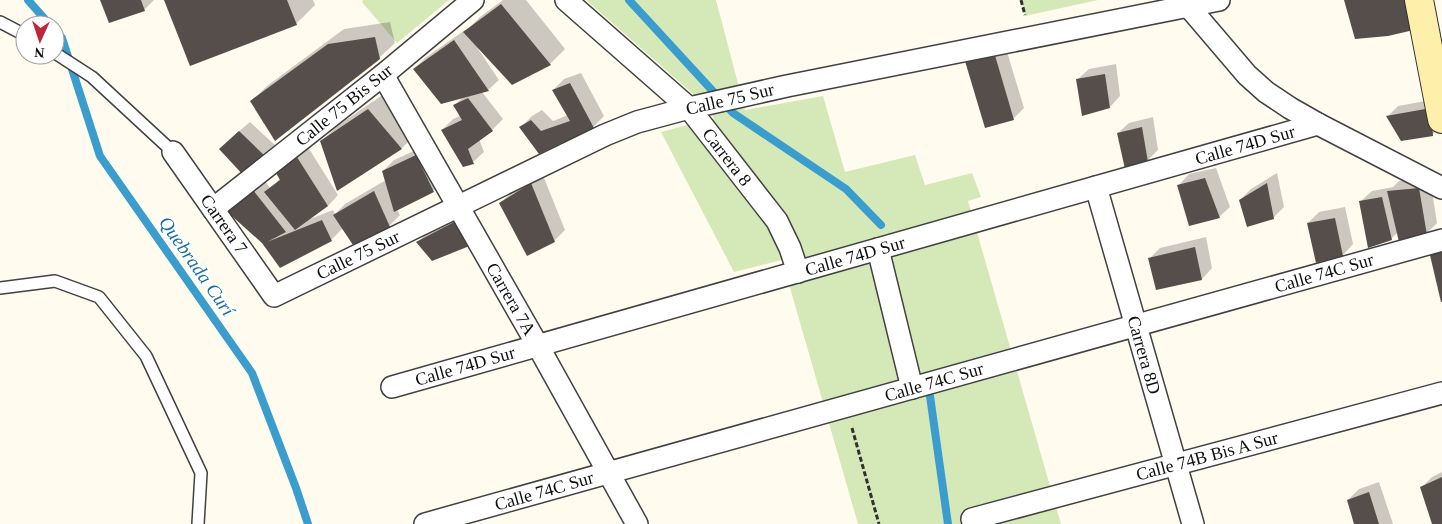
<svg xmlns="http://www.w3.org/2000/svg" width="1442" height="524" font-family="'Times New Roman',serif">
	<rect width="100%" height="100%" fill="#fffbef"/>
	<g fill="#d5e9b8">
		<path d="M 363,0 L 449,0 L 397,43 L 362,2 Z"/>
		<path d="M 586,0 L 716,0 L 745,110 L 823,96 L 845,172 L 915,155 L 925,185 L 972,173 L 981,197 L 968,201 L 1061,524 L 858,524 L 782,260 L 734,272 L 661,132 L 714,118 L 691,92 Z"/>
		<path d="M 1021,0 L 1098,0 L 1025,16 Z"/>
	</g>
	<g fill="#0003">
		<path d="M 101,0 L 154,0 L 144,10 Z"/>
		<path d="M 166,0 L 313,0 L 315,5 L 296,24 Z"/>
		<path d="M 503,0 L 526,0 L 565,49 L 550,64 L 512,83 L 476,46 L 499,80 L 488,90 L 482,92 L 503,119 L 492,130 L 479,139 L 484,152 L 473,162 L 442,130 L 453,119 L 460,116 L 454,106 L 463,97 L 414,69 L 425,58 L 465,30 L 466,31 L 480,17 Z"/>
		<path d="M 390,22 L 395,43 L 379,58 L 252,101 L 267,86 L 344,29 Z"/>
		<path d="M 1004,42 L 1024,108 L 1013,119 L 966,61 Z"/>
		<path d="M 1116,64 L 1120,96 L 1110,107 L 1078,79 L 1089,69 Z"/>
		<path d="M 581,73 L 604,116 L 593,127 L 540,153 L 521,127 L 532,116 L 542,110 L 553,121 L 568,115 L 553,90 L 564,79 Z"/>
		<path d="M 384,94 L 417,133 L 402,148 L 337,189 L 321,142 L 337,126 Z"/>
		<path d="M 1442,98 L 1442,125 L 1432,135 L 1388,116 L 1398,106 Z"/>
		<path d="M 1153,117 L 1158,150 L 1147,161 L 1118,133 L 1129,123 Z"/>
		<path d="M 250,122 L 276,146 L 265,156 L 231,138 Z"/>
		<path d="M 306,144 L 338,195 L 328,206 L 310,219 L 333,210 L 335,214 L 345,204 L 386,180 L 383,171 L 394,160 L 427,145 L 444,180 L 433,191 L 397,209 L 400,215 L 389,226 L 343,228 L 331,240 L 263,243 L 225,209 L 264,180 L 270,188 L 281,178 L 277,173 Z"/>
		<path d="M 1216,168 L 1230,207 L 1219,217 L 1179,185 L 1189,174 Z"/>
		<path d="M 542,173 L 565,230 L 554,241 L 500,203 L 511,193 Z"/>
		<path d="M 1277,173 L 1284,207 L 1273,218 L 1240,200 L 1251,189 Z"/>
		<path d="M 1430,178 L 1437,223 L 1426,234 L 1398,232 L 1392,238 L 1369,246 L 1361,201 L 1372,191 L 1393,187 L 1399,181 Z"/>
		<path d="M 1345,207 L 1353,244 L 1343,255 L 1308,223 L 1319,212 Z"/>
		<path d="M 467,211 L 482,233 L 418,242 L 429,231 Z"/>
		<path d="M 1206,237 L 1212,268 L 1202,279 L 1150,258 L 1160,248 Z"/>
		<path d="M 1442,472 L 1442,524 L 1434,524 L 1421,488 L 1432,477 Z"/>
		<path d="M 1379,482 L 1393,524 L 1356,524 L 1348,500 L 1359,489 Z"/>
	</g>
	<g fill="none" stroke-linecap="round" stroke-linejoin="round">
		<g stroke="#3b9dcd" stroke-width="8">
			<path d="M 28,0 L 50,25"/>
			<path d="M 629,0 L 733,113 L 846,189 L 881,225"/>
			<path d="M 55,30 L 62,38 L 100,156 L 252,373 L 296,488 L 308,524"/>
			<path d="M 930,396 L 948,524"/>
		</g>
	</g>
	<g fill="#564e4a">
		<path d="M 100,0 L 141,0 L 145,11 L 109,23 Z"/>
		<path d="M 164,0 L 287,0 L 297,25 L 190,66 Z"/>
		<path d="M 1344,0 L 1413,0 L 1418,29 L 1388,36 L 1355,39 Z"/>
		<path d="M 501,4 L 551,65 L 512,85 L 463,32 Z"/>
		<path d="M 375,37 L 380,59 L 275,141 L 250,101 L 328,44 Z"/>
		<path d="M 454,40 L 489,91 L 441,104 L 413,69 Z"/>
		<path d="M 994,52 L 1014,120 L 985,128 L 965,61 Z"/>
		<path d="M 1105,74 L 1110,108 L 1082,116 L 1076,79 Z"/>
		<path d="M 570,83 L 594,128 L 539,154 L 519,127 L 531,120 L 541,131 L 570,121 L 552,90 Z"/>
		<path d="M 468,98 L 493,131 L 468,149 L 474,164 L 463,167 L 441,130 L 462,120 L 453,105 Z"/>
		<path d="M 1431,108 L 1433,136 L 1401,141 L 1386,116 Z"/>
		<path d="M 368,109 L 402,149 L 337,191 L 320,141 Z"/>
		<path d="M 1142,127 L 1148,162 L 1125,169 L 1117,133 Z"/>
		<path d="M 239,131 L 266,157 L 245,177 L 219,149 Z"/>
		<path d="M 295,154 L 328,206 L 295,230 L 264,192 L 280,180 L 276,173 Z"/>
		<path d="M 416,155 L 434,192 L 394,212 L 382,171 Z"/>
		<path d="M 1205,178 L 1220,218 L 1189,226 L 1177,185 Z"/>
		<path d="M 531,183 L 555,242 L 527,256 L 499,203 Z"/>
		<path d="M 1267,183 L 1274,219 L 1247,227 L 1239,200 Z"/>
		<path d="M 1419,188 L 1427,235 L 1399,242 L 1387,191 Z"/>
		<path d="M 253,190 L 286,232 L 267,242 L 322,220 L 332,241 L 280,268 L 262,243 L 224,209 Z"/>
		<path d="M 374,191 L 390,227 L 353,245 L 333,215 Z"/>
		<path d="M 1382,197 L 1392,240 L 1368,248 L 1359,201 Z"/>
		<path d="M 1335,218 L 1343,256 L 1316,263 L 1307,223 Z"/>
		<path d="M 456,221 L 472,245 L 432,261 L 416,242 Z"/>
		<path d="M 1195,247 L 1202,280 L 1156,290 L 1148,258 Z"/>
		<path d="M 1442,248 L 1442,302 L 1441,302 L 1429,251 Z"/>
		<path d="M 1442,477 L 1442,524 L 1432,524 L 1420,487 Z"/>
		<path d="M 1369,492 L 1379,524 L 1354,524 L 1347,500 Z"/>
	</g>
	<g fill="none" stroke-linecap="round" stroke-linejoin="round">
		<g stroke="#414141" stroke-width="14">
			<g id="lane">
				<path d="M 0,22 L 25,35"/>
				<path d="M 55,53 L 92,77 L 173,152"/>
				<path d="M 0,288 L 55,281 L 99,297 L 146,356 L 201,473 L 198,524"/>
			</g>
		</g>
		<g stroke="#414141" stroke-width="24">
			<g id="street">
				<path d="M 566,0 L 689,108 L 777,221 L 790,248 L 798,272"/>
				<path d="M 1183,0 L 1247,75 L 1266,92 L 1290,108 L 1318,124 L 1442,188"/>
				<path d="M 383,75 L 538,346 L 637,524"/>
				<path d="M 173,152 L 274,296 L 605,135 L 637,122 L 689,108 L 787,86 L 1219,0"/>
				<path d="M 1096,187 L 1193,524"/>
				<path d="M 213,209 L 383,75 L 473,0"/>
				<path d="M 878,249 L 912,388"/>
				<path d="M 392,387 L 1318,124"/>
				<path d="M 972,519 L 1442,393"/>
				<path d="M 425,524 L 1442,240"/>
			</g>
		</g>
		<g stroke="#303030" stroke-width="30">
			<path id="secondary" d="M 1419,0 L 1442,119"/>
		</g>
		<g stroke="#303030" stroke-width="3" stroke-dasharray="5 2.5" stroke-linecap="butt">
			<path d="M 1021,0 L 1025,15"/>
			<path d="M 852,428 L 879,524"/>
		</g>
		<use href="#lane" stroke="#fff" stroke-width="11"/>
		<use href="#street" stroke="#fff" stroke-width="21"/>
		<use href="#secondary" stroke="#feefaa" stroke-width="28"/>
	</g>
	<g text-anchor="middle" dominant-baseline="central" stroke-width="5" stroke-linejoin="round" paint-order="stroke">
		<g font-size="18" fill="#0e0e0e" stroke="#fff">
			<text transform="translate(730 99) rotate(-13)">Calle 75 Sur</text>
			<text transform="translate(344 105) rotate(-39)">Calle 75 Bis Sur</text>
			<text transform="translate(1245 145) rotate(-16)">Calle 74D Sur</text>
			<text transform="translate(727 157) rotate(52)">Carrera 8</text>
			<text transform="translate(224 224) rotate(55)">Carrera 7</text>
			<text transform="translate(358 255) rotate(-26)">Calle 75 Sur</text>
			<text transform="translate(855 256) rotate(-16)">Calle 74D Sur</text>
			<text transform="translate(1324 273) rotate(-16)">Calle 74C Sur</text>
			<text transform="translate(511 299) rotate(60)">Carrera 7A</text>
			<text transform="translate(1144 355) rotate(74)">Carrera 8D</text>
			<text transform="translate(465 366) rotate(-16)">Calle 74D Sur</text>
			<text transform="translate(934 382) rotate(-16)">Calle 74C Sur</text>
			<text transform="translate(1207 456) rotate(-15)">Calle 74B Bis A Sur</text>
			<text transform="translate(544 491) rotate(-16)">Calle 74C Sur</text>
		</g>
		<g font-size="19" font-style="italic" fill="#176e9f" stroke="#fff">
			<text transform="translate(197 266) rotate(55)">Quebrada Curí</text>
		</g>
	</g>
	<g transform="translate(40 40) rotate(183)"><circle r="24" fill="#ffffff" stroke="#9f9f9f"/>
	<path d="M0-4L9 19L0 12L-9 19Z" fill="#be2639"/>
	<text y="-8" font-size="14" font-weight="bold" text-anchor="middle" fill="#0e0e0e">N</text>
	</g>
</svg>
